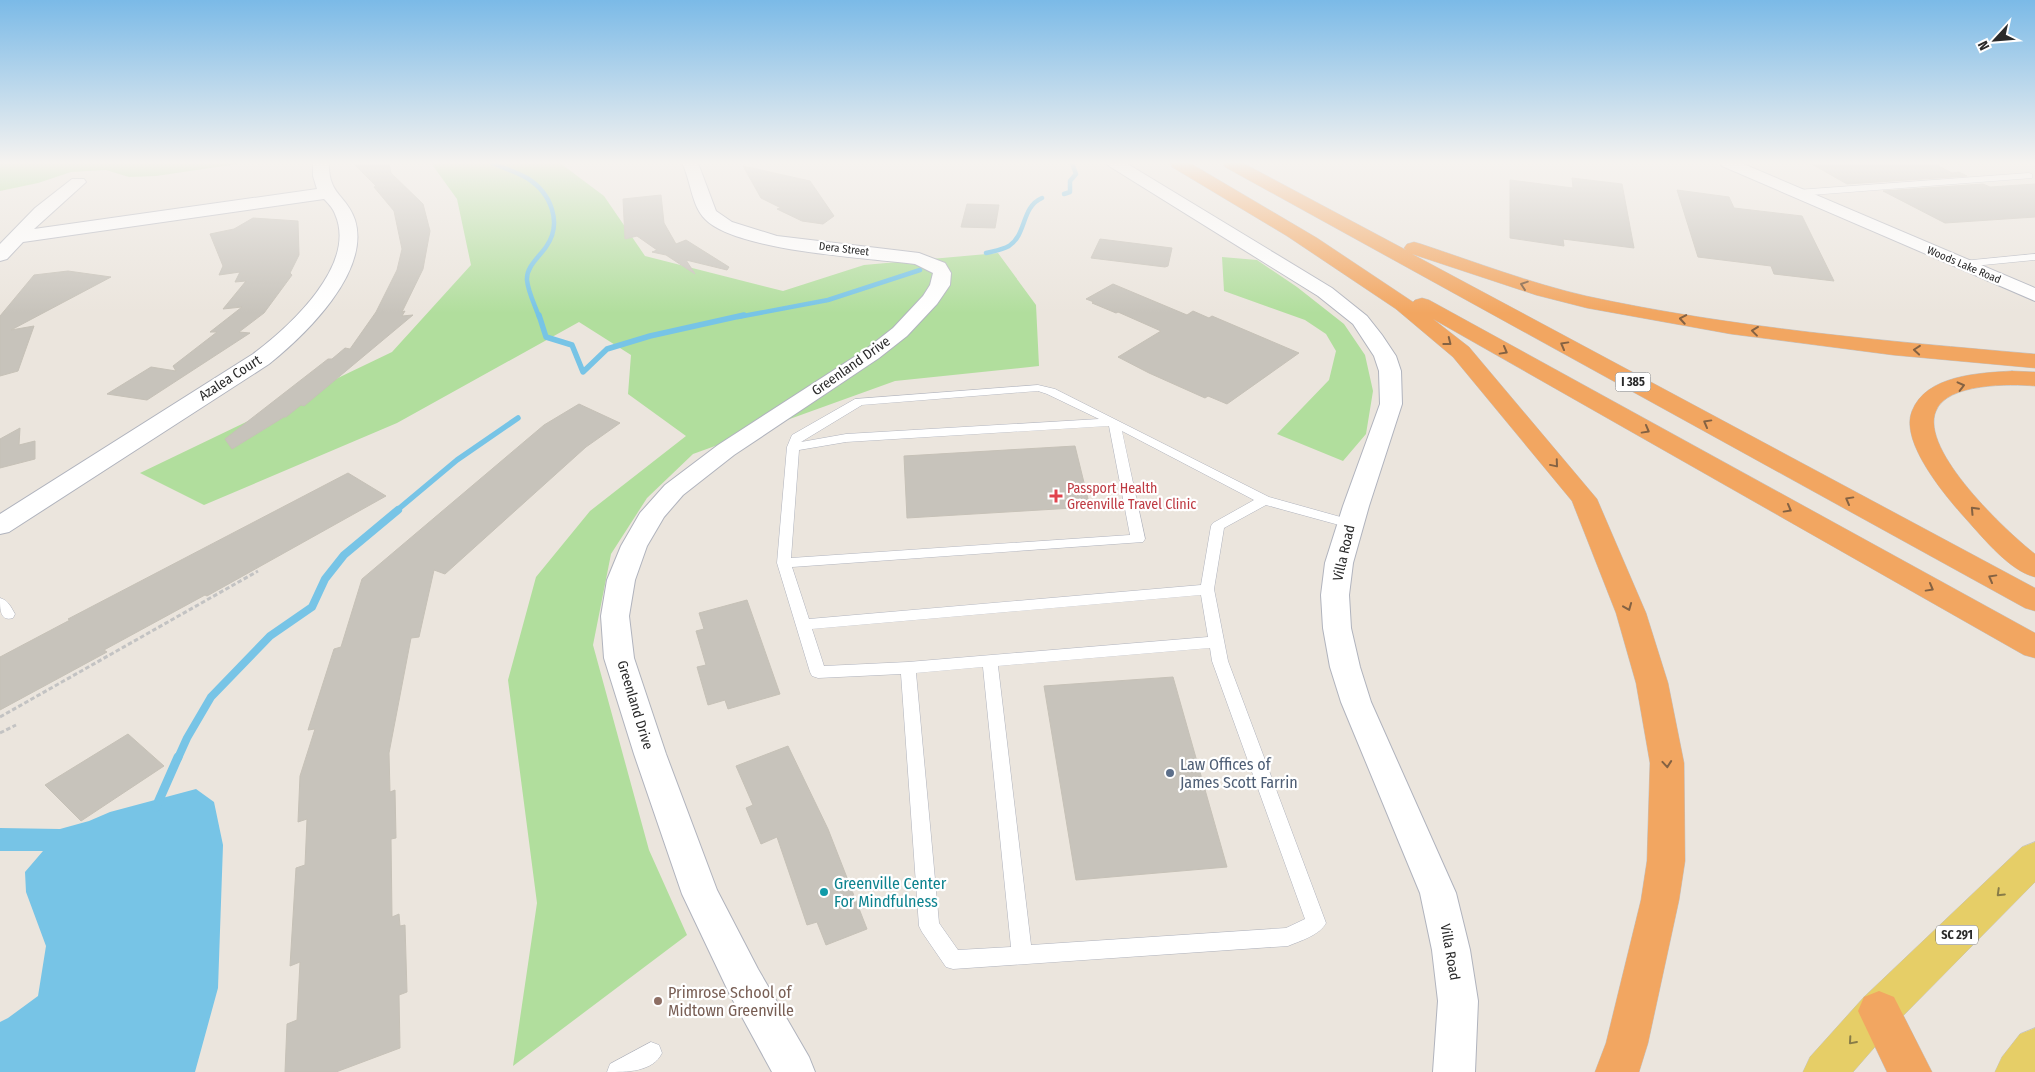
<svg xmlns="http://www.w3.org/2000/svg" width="2035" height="1072" font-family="'Fira Sans Condensed',sans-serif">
	<rect width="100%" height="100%" fill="#ebe5dd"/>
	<g fill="#b1de9d">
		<path d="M 0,163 L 244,163 L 156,176 L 129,177 L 106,170 L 71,172 L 38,183 L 0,191 Z"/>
		<path d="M 431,163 L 560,163 L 604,196 L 645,256 L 783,291 L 864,265 L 998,253 L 1036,305 L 1039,366 L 895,381 L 693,454 L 647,498 L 611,554 L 593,645 L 649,850 L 687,935 L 513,1066 L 537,903 L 508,680 L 536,577 L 590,511 L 686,436 L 628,394 L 631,355 L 579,322 L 397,423 L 204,505 L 140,473 L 392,352 L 471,265 L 457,199 Z"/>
		<path d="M 1222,257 L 1257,260 L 1297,287 L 1344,324 L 1365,355 L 1373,391 L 1366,434 L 1343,461 L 1277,434 L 1329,380 L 1336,351 L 1326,334 L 1305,320 L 1224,291 Z"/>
	</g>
	<path fill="#77c4e6" d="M 196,789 L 214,802 L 223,845 L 218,988 L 195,1072 L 0,1072 L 0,1022 L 8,1018 L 38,996 L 46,946 L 26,892 L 25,872 L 43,851 L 0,851 L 0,828 L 60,829 L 89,821 L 110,812 Z"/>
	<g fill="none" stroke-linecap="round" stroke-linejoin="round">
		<g stroke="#77c4e6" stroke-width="4.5">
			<path d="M 492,163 C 504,168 516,172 527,178 C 551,193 563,223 546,247 C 539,257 526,267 527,280 C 528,292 535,305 539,317"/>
			<path d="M 1064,194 L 1070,192 L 1070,181 L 1076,174 L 1072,163"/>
			<path d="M 986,253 C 994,251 1002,250 1009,246 C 1027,234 1021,207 1042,198"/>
			<path d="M 738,317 L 828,300 L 920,270"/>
		</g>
		<g stroke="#77c4e6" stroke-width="5.5">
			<path d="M 539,315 L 546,337 L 572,345 L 583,372 L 607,349 L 650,336 L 744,315"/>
			<path d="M 396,511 L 457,460 L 518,418"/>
		</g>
		<path stroke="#77c4e6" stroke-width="8" d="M 178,758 L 187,738 L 211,697 L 270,636 L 312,607 L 325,579 L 344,555 L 398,510"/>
		<path stroke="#77c4e6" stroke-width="9" d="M 156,807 L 178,757"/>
	</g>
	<g fill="#c7c3bb" stroke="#c6c1b7">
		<path d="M 353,163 L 389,163 L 391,173 L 423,204 L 430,231 L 423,269 L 402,312 L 405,311 L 402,316 L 413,315 L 304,406 L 301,405 L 286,417 L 284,417 L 232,449 L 225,439 L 328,359 L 332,359 L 345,348 L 350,349 L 376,312 L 397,270 L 402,249 L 394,211 L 374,187 L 376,186 Z"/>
		<path d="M 1810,163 L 1933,163 L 1952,173 L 1959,172 L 1967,176 L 1847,184 Z"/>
		<path d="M 743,166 L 810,181 L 834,216 L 823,224 L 802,221 L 777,209 L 781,208 L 761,198 Z"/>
		<path d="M 1572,178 L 1622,184 L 1634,248 L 1563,239 L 1564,246 L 1510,238 L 1510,180 L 1573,188 Z"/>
		<path d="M 1983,184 L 1990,187 L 2035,184 L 2035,217 L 1945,223 L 1883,191 Z"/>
		<path d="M 1677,190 L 1729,197 L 1734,208 L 1802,216 L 1834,281 L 1774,274 L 1771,266 L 1698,257 Z"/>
		<path d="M 661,195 L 664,223 L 676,244 L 686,240 L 729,267 L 727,270 L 686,260 L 695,274 L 666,255 L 652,252 L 657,250 L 637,236 L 625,239 L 623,199 Z"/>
		<path d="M 967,204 L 999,205 L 995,228 L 961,227 Z"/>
		<path d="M 253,218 L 298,221 L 299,255 L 290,273 L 292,275 L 264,313 L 239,332 L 250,333 L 147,400 L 107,394 L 151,367 L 176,371 L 173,366 L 217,332 L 210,332 L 242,307 L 223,309 L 246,281 L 235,282 L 240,272 L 219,275 L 223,266 L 210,234 L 234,229 Z"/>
		<path d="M 1100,239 L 1172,248 L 1168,266 L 1165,267 L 1091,258 Z"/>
		<path d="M 68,271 L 111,277 L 11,330 L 34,326 L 18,371 L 0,376 L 0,316 L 34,275 Z"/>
		<path d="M 1113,284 L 1187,315 L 1193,311 L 1209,318 L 1212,316 L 1299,353 L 1227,404 L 1208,396 L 1205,398 L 1149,373 L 1118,357 L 1161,331 L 1118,312 L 1116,313 L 1092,303 L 1094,302 L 1086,299 Z"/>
		<path d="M 579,404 L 620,423 L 586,447 L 445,574 L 434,570 L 419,637 L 411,638 L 389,753 L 390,792 L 395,790 L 396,838 L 391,839 L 392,917 L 399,914 L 400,926 L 405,925 L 407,992 L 399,995 L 400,1048 L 336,1072 L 285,1072 L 287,1024 L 297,1020 L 300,962 L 290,966 L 296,868 L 305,865 L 307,819 L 298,822 L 300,776 L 315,729 L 308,730 L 334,649 L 341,647 L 362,579 L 544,425 Z"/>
		<path d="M 20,428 L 19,445 L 35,441 L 35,459 L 0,468 L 0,439 Z"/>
		<path d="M 1075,446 L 1090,507 L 907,518 L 904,456 Z"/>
		<path d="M 348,473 L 386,496 L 207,596 L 205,595 L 104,650 L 107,652 L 0,710 L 0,657 L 70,620 L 68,619 Z"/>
		<path d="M 747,600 L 780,694 L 728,709 L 725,700 L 708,705 L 697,667 L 706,665 L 696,631 L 704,629 L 699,613 Z"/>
		<path d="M 1173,677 L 1227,867 L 1076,880 L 1044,686 Z"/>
		<path d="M 128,734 L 164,766 L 81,821 L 45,785 Z"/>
		<path d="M 788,746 L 828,829 L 867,929 L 826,945 L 817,922 L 807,925 L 777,837 L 761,844 L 746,808 L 753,805 L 736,766 Z"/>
	</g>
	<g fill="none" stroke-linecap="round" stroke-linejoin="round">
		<g stroke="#b0b3bd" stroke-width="1">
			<g id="service">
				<path d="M 2029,173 L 2032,174 L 2032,178 L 1798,196 L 1794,193 L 1798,190 Z"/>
				<path d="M 2035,254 L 2035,260 L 1963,267 L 1958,264 L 1963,261 Z"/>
				<path d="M 1038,385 L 1055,389 L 1269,497 L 1355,521 L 1357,524 L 1355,527 L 1350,528 L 1266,505 L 1224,528 L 1214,589 L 1228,661 L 1326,923 C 1320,935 1300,941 1288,946 L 953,969 L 946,967 L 922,932 L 919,926 L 901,674 L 818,678 L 812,676 L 810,672 L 777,563 L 787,447 L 792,435 L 855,399 ZM 1038,391 L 1047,394 L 1099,419 L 846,434 L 801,442 L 862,405 ZM 1109,426 L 1130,535 L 791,558 L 799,450 L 846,442 ZM 1122,431 L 1254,500 L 1213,523 L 1211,526 L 1201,585 L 809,619 L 792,567 L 1143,542 L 1145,539 ZM 1201,595 L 1208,637 L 908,662 L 824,666 L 812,629 ZM 1210,648 L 1212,661 L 1305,919 L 1286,928 L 1031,945 L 998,666 ZM 983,667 L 1011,947 L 958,950 L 939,923 L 916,673 Z"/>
				<path d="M 0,598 C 8,600 11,607 15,614 L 13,618 C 0,622 0,609 0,598 Z"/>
				<path d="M 651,1042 L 659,1045 L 662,1053 C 653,1072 627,1072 607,1072 L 610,1064 Z"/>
			</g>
		</g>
		<g stroke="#b0b3bd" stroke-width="2">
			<g id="minor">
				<path d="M 313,163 L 329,163 C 328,195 347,195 355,220 C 371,272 305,335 269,364 L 9,532 L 0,534 L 0,514 L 253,354 C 289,327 358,265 335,214 C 333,208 328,203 324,199 L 23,242 L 7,259 L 0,261 L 0,244 L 35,208 L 72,179 L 84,179 L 86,182 L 34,229 L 317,189 L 313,176 Z"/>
				<path d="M 682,163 L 698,163 L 716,211 L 732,222 L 777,236 L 919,253 L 945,263 L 951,273 L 950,285 L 937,304 L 907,336 L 879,358 L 734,455 L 683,495 L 664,517 L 647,546 L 635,580 L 629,616 L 634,658 L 666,754 L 717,890 L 758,969 L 809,1057 L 815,1072 L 772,1072 L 730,995 L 682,894 L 634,754 L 604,658 L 601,616 L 607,580 L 621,546 L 640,513 L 665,485 L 718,445 L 865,350 L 893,328 L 923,296 L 930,285 L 933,273 L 915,264 C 869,258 735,251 705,219 C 691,205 691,180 682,163 Z"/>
				<path d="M 1107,163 L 1126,163 L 1332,288 L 1367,316 L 1382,335 L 1396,356 L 1401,371 L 1402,404 L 1369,506 L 1353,563 L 1349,595 L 1351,628 L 1360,667 L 1371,702 L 1456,893 L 1470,950 L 1478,1001 L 1475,1072 L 1433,1072 L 1438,1001 L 1432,950 L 1420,893 L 1341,702 L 1330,667 L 1323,628 L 1321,595 L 1325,563 L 1343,506 L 1380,404 L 1379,371 L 1374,356 L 1353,324 L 1318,296 L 1109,166 Z"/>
				<path d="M 1720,163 L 1741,163 L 2035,288 L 2035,301 L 1722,166 Z"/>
			</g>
		</g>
		<g stroke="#c3c3c3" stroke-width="1">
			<g id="primary">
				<path d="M 2035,842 L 2035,882 L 1894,1025 L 1853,1072 L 1803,1072 L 1810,1057 L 1864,997 L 2022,847 Z"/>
				<path d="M 2035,1028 L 2035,1072 L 1995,1072 L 2002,1057 L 2020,1034 Z"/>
			</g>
		</g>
		<g stroke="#c3c3c3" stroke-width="1">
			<g id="motorway">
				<path d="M 1170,163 L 1190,163 L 1317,238 L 1413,302 L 1415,300 L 1422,298 L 1429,300 L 2035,633 L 2035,658 L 2024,655 L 1433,319 L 1469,347 L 1597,499 L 1646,613 L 1668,683 L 1684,763 L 1685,861 L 1679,900 L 1648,1043 L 1639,1072 L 1595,1072 L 1606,1043 L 1641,900 L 1647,861 L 1650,763 L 1636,683 L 1616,613 L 1572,501 L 1453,357 L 1396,309 L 1287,236 L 1172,167 Z"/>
				<path d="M 1223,163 L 1243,163 L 1406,250 L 1404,248 L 1407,244 L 1414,242 L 1421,244 C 1475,262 1530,283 1586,296 C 1734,328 1885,341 2035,354 L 2035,368 L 1893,355 L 1731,334 L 1587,308 L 1536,295 L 1412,254 L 2035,588 L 2035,611 L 2025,608 L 1225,167 Z"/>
				<path d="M 2012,371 L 2035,372 L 2035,386 C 2010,384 1947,383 1936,411 C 1919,450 2007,532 2035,554 L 2035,577 C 2010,571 1984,539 1966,519 C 1947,498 1899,442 1912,411 C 1926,375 1979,373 2012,371 Z"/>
				<path d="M 1879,991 L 1894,997 L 1932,1072 L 1887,1072 L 1858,1011 L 1864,997 Z"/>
			</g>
		</g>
		<g stroke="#c3c3c3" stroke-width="3" stroke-dasharray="4.5 2.5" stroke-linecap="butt">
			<path d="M 0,717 L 258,571"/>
			<path d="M 0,733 L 16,725"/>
		</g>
		<use href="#service" fill="#fff" fill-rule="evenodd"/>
		<use href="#minor" fill="#fff" fill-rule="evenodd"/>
		<use href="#primary" fill="#e6ce67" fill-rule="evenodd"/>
		<use href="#motorway" fill="#f2a661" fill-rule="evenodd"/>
	</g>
	<defs><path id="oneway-chevron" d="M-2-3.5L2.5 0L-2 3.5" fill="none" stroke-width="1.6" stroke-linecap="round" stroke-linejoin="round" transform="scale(1.25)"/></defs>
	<g stroke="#846243">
		<use href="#oneway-chevron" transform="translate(1524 285) rotate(-161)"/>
		<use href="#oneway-chevron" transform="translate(1683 319) rotate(-170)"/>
		<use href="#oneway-chevron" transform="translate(1755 331) rotate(-173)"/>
		<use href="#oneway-chevron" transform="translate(1448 342) rotate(38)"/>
		<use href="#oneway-chevron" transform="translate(1564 345) rotate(-151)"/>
		<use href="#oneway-chevron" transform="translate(1917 350) rotate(-175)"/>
		<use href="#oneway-chevron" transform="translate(1504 351) rotate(29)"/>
		<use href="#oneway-chevron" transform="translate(1961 386) rotate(-14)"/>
		<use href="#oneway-chevron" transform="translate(1707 423) rotate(-151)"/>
		<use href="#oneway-chevron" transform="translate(1646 430) rotate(29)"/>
		<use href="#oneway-chevron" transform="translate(1555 464) rotate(50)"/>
		<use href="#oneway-chevron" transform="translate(1849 500) rotate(-151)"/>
		<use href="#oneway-chevron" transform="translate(1788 509) rotate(29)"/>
		<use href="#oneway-chevron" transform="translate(1974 510) rotate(-133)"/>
		<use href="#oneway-chevron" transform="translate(1992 578) rotate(-151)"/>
		<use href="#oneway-chevron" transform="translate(1930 588) rotate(29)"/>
		<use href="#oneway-chevron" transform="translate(1628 607) rotate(68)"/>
		<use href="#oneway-chevron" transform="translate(1667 764) rotate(85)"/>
	</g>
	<g stroke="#887c48">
		<use href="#oneway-chevron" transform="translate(2000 893) rotate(136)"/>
		<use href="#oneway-chevron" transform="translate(1852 1041) rotate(131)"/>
	</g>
	<linearGradient id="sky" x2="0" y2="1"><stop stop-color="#7bbae7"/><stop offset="0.52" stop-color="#f6f3f0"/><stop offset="1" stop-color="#f6f3f0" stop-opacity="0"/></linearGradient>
	<rect width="2035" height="313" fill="url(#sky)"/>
	<path fill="#e0444e" stroke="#fff" stroke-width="2" d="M1053.5 488.5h5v5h5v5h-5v5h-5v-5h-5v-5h5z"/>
	<circle fill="#5c6f8a" stroke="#fff" stroke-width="2" cx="1170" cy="773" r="5"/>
	<circle fill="#0f9aa8" stroke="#fff" stroke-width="2" cx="824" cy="892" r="5"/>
	<circle fill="#8d6e63" stroke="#fff" stroke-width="2" cx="658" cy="1001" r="5"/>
	<g text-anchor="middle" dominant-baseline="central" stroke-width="4.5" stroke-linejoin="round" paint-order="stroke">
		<g font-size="11" fill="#2a2a2a" stroke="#fff">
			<text transform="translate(844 249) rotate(7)">Dera Street</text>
			<text transform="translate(1964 265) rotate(23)">Woods Lake Road</text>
		</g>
		<g fill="#fff" stroke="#6a6a6a" stroke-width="1">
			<rect x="1615.5" y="372.5" width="35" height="19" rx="4"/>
			<rect x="1936" y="925.5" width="42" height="19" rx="4"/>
		</g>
		<g font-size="12" font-weight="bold" fill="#2a2a2a">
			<text x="1633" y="382">I 385</text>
			<text x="1957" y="935">SC 291</text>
		</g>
		<g font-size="14" fill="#2a2a2a" stroke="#fff">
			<text transform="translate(851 366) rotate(-35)">Greenland Drive</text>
			<text transform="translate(230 378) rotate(-33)">Azalea Court</text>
			<text transform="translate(1344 553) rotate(-77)">Villa Road</text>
			<text transform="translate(635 705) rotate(73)">Greenland Drive</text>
			<text transform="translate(1450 952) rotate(80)">Villa Road</text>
		</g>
		<g font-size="14" fill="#be3a42" stroke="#fff" text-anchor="start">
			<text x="1067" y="488">Passport Health<tspan x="1067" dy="16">Greenville Travel Clinic</tspan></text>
		</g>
		<g font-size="16" fill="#4e5e75" stroke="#fff" text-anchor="start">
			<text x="1180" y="764">Law Offices of<tspan x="1180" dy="18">James Scott Farrin</tspan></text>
		</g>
		<g font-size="16" fill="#0d838f" stroke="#fff" text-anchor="start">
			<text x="834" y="883">Greenville Center<tspan x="834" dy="18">For Mindfulness</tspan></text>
		</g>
		<g font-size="16" fill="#785e54" stroke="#fff" text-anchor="start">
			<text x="668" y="992">Primrose School of<tspan x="668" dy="18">Midtown Greenville</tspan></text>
		</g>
	</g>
	<g transform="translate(1995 40) rotate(244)" stroke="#ffffff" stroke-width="4" paint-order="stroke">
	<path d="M0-4L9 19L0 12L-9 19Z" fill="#2a2a2a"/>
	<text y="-8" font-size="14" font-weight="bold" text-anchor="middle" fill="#2a2a2a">N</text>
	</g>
</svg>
